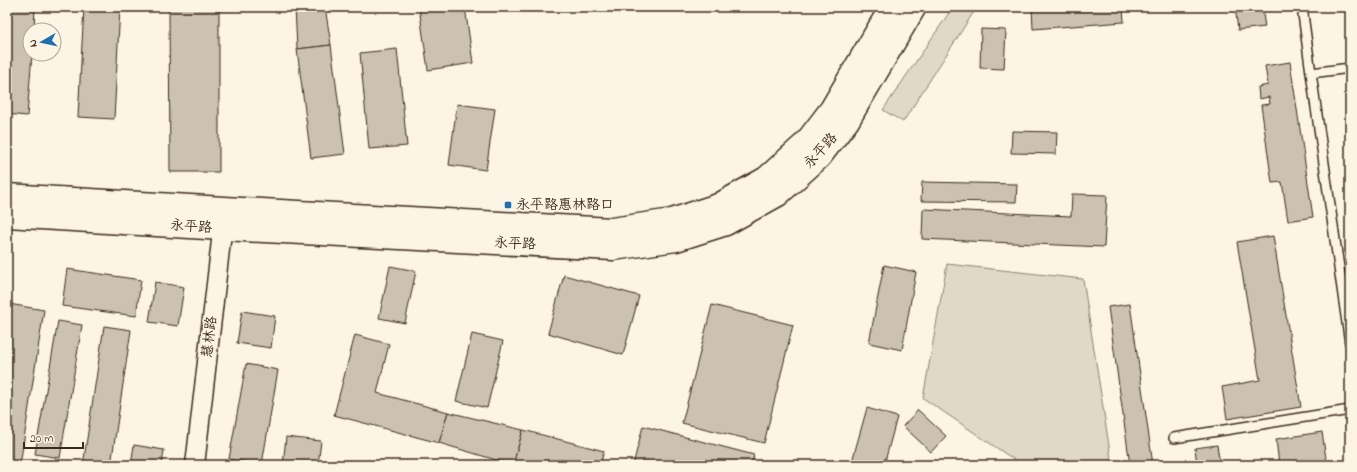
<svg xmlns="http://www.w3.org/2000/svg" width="1357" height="472" font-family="'Indie Flower','LXGW WenKai TC',sans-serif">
	<rect width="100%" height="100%" fill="#fcf5e5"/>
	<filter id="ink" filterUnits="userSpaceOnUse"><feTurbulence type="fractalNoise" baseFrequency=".025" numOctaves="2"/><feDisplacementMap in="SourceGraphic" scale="8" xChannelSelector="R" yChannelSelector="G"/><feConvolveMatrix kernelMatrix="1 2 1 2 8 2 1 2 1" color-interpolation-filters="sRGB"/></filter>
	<g filter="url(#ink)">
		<g fill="#e0d8c8" stroke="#8e8173">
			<path d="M 953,7 L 977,7 L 903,122 L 883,110 Z"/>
			<path d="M 947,264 L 1083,279 L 1112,465 L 1022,465 L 923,398 Z"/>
		</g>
		<g fill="#ccc2b3" stroke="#3b2a1e">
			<path d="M 7,7 L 35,7 L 34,30 L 30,30 L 30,54 L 32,54 L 27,116 L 7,114 Z"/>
			<path d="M 84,7 L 120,7 L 114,119 L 78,117 Z"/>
			<path d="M 169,7 L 219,7 L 219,172 L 170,172 Z"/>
			<path d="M 295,7 L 325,7 L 331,45 L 297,49 Z"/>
			<path d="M 419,7 L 465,7 L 473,63 L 428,70 Z"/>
			<path d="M 1032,7 L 1123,7 L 1124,22 L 1033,29 Z"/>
			<path d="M 1235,7 L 1262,7 L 1265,27 L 1238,30 Z"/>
			<path d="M 981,29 L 1006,30 L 1004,69 L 980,68 Z"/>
			<path d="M 331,45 L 345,154 L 311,158 L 297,49 Z"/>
			<path d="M 397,49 L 407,146 L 369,149 L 360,53 Z"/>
			<path d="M 1290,62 L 1313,217 L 1288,221 L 1282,182 L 1272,183 L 1261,105 L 1270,104 L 1269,97 L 1259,99 L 1258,87 L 1268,85 L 1265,66 Z"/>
			<path d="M 457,104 L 495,109 L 486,170 L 449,165 Z"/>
			<path d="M 1012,131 L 1057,132 L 1056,154 L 1011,153 Z"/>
			<path d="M 922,182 L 1017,184 L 1016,202 L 921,201 Z"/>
			<path d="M 1072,194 L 1107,195 L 1104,247 L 922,239 L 923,209 L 1071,216 Z"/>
			<path d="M 1273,236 L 1301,407 L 1227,419 L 1222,387 L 1260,380 L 1237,242 Z"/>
			<path d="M 884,265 L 916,272 L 902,350 L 869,343 Z"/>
			<path d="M 390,266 L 416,271 L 405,323 L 379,318 Z"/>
			<path d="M 67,269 L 141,280 L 136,316 L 62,306 Z"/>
			<path d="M 564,275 L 639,296 L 623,355 L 548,333 Z"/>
			<path d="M 155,282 L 184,287 L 178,326 L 149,322 Z"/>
			<path d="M 9,304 L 44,310 L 20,465 L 7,465 L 7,317 Z"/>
			<path d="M 1130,304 L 1153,465 L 1130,465 L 1108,307 Z"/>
			<path d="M 712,305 L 793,325 L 764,443 L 682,423 Z"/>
			<path d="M 242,311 L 275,316 L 271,348 L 237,343 Z"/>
			<path d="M 58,321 L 82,325 L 60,458 L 35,454 Z"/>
			<path d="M 104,326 L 131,330 L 111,465 L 83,465 Z"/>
			<path d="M 472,334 L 503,341 L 487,408 L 456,401 Z"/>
			<path d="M 355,335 L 389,344 L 377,393 L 448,412 L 439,443 L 334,415 Z"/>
			<path d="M 246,364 L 278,370 L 262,464 L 229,459 Z"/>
			<path d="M 867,408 L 897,417 L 884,465 L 851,465 Z"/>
			<path d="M 918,410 L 946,436 L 931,452 L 903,426 Z"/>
			<path d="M 448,412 L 523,430 L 513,465 L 439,443 Z"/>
			<path d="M 643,426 L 754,455 L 752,465 L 633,465 Z"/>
			<path d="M 523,430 L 604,451 L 600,465 L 513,465 Z"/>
			<path d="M 1322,432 L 1327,465 L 1279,465 L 1276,439 Z"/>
			<path d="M 286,437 L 321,441 L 318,465 L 283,465 Z"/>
			<path d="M 134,445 L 164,450 L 162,465 L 131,465 Z"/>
			<path d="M 1217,445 L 1220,465 L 1197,465 L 1195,448 Z"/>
		</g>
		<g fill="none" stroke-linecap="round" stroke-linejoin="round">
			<g stroke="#3b2a1e" stroke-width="12">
				<g id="service">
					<path d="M 1302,7 L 1311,73"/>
					<path d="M 1350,68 L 1311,73 L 1350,344"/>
					<path d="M 1174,438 L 1350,410"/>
				</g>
			</g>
			<g stroke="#3b2a1e" stroke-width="21">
				<path id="minor" d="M 195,465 L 224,215"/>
			</g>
			<g stroke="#3b2a1e" stroke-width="25">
				<g id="secondary">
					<path d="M 7,195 L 224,208 L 612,229 L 672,220 L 718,205 L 766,178 L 805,143 L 831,109 L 891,7"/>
					<path d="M 7,216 L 223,229 L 613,249 L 676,240 L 726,224 L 778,195 L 820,157 L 848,121 L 915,7"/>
				</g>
			</g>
			<use href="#service" stroke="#fcf5e5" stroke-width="9"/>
			<use href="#minor" stroke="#fcf5e5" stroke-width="18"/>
			<use href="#secondary" stroke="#fcf5e5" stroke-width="22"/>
		</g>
	</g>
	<rect fill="#1f6fb2" stroke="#fcf5e5" stroke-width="1.5" x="504" y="201" width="8" height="8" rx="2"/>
	<g text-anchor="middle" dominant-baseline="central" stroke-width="3" stroke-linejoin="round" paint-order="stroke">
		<g font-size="14" fill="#3b2a1e" stroke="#fcf5e5">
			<text transform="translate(821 151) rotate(-48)">永平路</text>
			<text transform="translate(191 227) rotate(4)">永平路</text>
			<text transform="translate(515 244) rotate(3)">永平路</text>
			<text transform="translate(210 337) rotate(-83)">慧林路</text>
		</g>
		<g font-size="14" fill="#3b2a1e" stroke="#fcf5e5" text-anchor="start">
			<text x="516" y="205">永平路惠林路口</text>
		</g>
	</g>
	<rect width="1357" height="472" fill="none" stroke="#fcf5e5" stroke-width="24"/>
	<rect x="12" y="12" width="1333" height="448" fill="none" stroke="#3b2a1e" stroke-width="1.5" filter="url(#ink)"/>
	<g transform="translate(42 42) rotate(261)"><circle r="19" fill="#fcf5e5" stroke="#afa495"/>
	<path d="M0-3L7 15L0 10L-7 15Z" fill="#1f6fb2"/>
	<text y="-6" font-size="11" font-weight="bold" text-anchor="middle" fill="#3b2a1e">N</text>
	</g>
	<path d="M24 442v6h59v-6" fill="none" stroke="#3b2a1e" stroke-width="2"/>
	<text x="30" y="442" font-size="12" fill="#3b2a1e" stroke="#fcf5e5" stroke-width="3" paint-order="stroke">20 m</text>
</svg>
